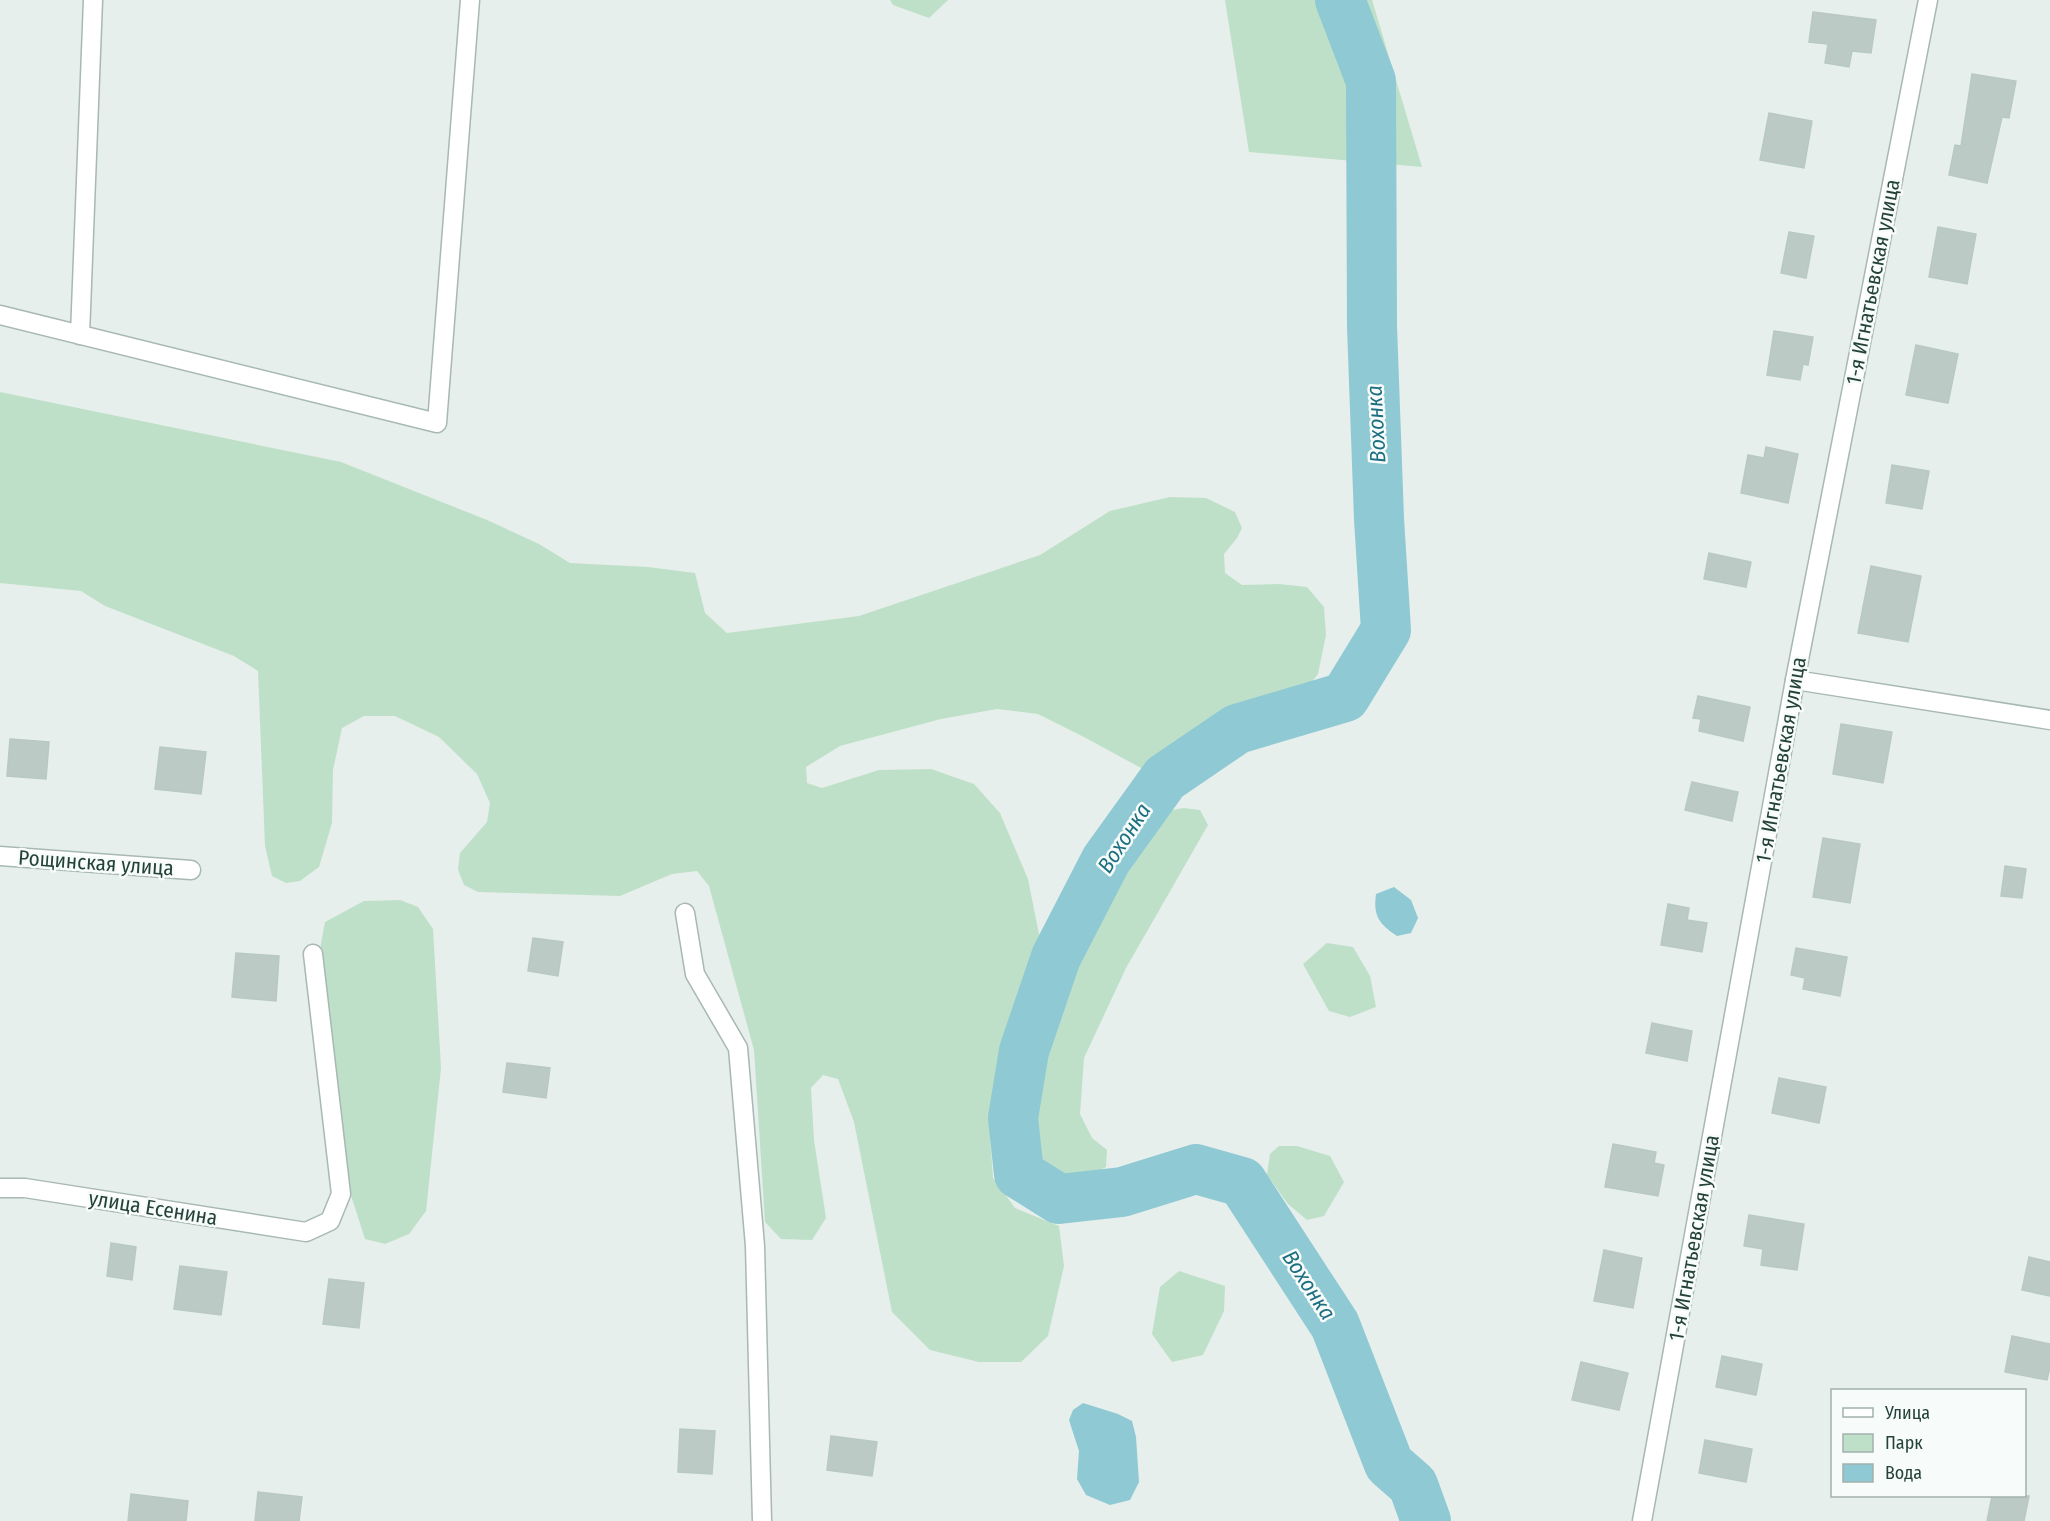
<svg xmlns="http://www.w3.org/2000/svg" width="2050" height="1521" font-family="'Fira Sans Condensed',sans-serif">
	<rect width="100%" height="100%" fill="#e6efeb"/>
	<g fill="#bfe0c8">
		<path d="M 890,0 L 948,0 L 929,18 L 893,5 Z"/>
		<path d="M 1225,0 L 1372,0 L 1422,167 L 1249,152 Z"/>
		<path d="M 0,392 L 341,462 L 487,520 L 539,544 L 570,563 L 648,567 L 695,573 L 705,613 L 727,633 L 859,616 L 1040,555 L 1110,511 L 1170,497 L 1206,498 L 1235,512 L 1242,528 L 1237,538 L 1224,554 L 1225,573 L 1242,585 L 1279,584 L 1307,587 L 1324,607 L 1326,635 L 1318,674 L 1302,695 L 1240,717 L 1198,729 L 1152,774 L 1084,737 L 1038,714 L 997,709 L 941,719 L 840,746 L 806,767 L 807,783 L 822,788 L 879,770 L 931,769 L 974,784 L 1000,813 L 1028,879 L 1040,939 L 989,1122 L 993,1178 L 1015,1208 L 1059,1226 L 1064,1266 L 1048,1336 L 1021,1362 L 979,1362 L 930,1350 L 892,1312 L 854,1122 L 838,1079 L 823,1075 L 811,1088 L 814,1140 L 826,1218 L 812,1240 L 781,1239 L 765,1222 L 754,1050 L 709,886 L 697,871 L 672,874 L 620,896 L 478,892 L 464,885 L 458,870 L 460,853 L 487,822 L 490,803 L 477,774 L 439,737 L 395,716 L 364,716 L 342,728 L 333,770 L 332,823 L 319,867 L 300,881 L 286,883 L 272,876 L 265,846 L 258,671 L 234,656 L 105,606 L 81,591 L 0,583 Z"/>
		<path d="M 1184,808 L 1200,810 L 1208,825 L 1126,968 L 1084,1058 L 1080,1114 L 1092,1138 L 1107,1150 L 1106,1167 L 1087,1177 L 1067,1182 L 1043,1165 L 1032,1127 L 1038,1067 L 1076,957 L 1146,839 L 1172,810 Z"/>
		<path d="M 400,900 L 418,907 L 433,929 L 441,1068 L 426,1211 L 409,1234 L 385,1244 L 365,1239 L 349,1189 L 320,949 L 325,922 L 364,901 Z"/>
		<path d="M 1327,943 L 1353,947 L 1370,976 L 1376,1007 L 1350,1017 L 1329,1011 L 1303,964 Z"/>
		<path d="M 1279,1146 L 1297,1146 L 1330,1156 L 1344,1182 L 1324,1216 L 1307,1220 L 1288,1204 L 1267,1175 L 1270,1154 Z"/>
		<path d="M 1179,1271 L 1225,1286 L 1224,1311 L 1203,1355 L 1172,1362 L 1152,1334 L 1160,1287 Z"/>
	</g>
	<g fill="#8ec9d4">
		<path d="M 1394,887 L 1411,900 L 1418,918 L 1411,933 L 1397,936 C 1379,924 1373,916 1376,894 Z"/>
		<path d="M 1083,1403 L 1118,1414 L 1132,1421 L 1136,1437 L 1139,1482 L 1130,1500 L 1110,1505 L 1086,1495 L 1077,1479 L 1079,1451 L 1069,1420 L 1073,1410 Z"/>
	</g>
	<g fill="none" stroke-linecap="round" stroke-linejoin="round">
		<path stroke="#8ec9d4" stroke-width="50" d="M 1340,0 L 1371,81 L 1372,326 L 1379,519 L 1386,630 L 1345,697 L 1237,729 L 1165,778 L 1106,860 L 1056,957 L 1024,1051 L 1013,1118 L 1019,1174 L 1059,1199 L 1122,1192 L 1196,1169 L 1242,1182 L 1335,1325 L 1389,1464 L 1413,1485 L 1426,1521"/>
	</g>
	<g fill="#bbcac4" stroke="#b8c9c2" stroke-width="1.5">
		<path d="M 1813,12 L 1876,20 L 1871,53 L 1852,51 L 1849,67 L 1825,63 L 1828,44 L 1809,42 Z"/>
		<path d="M 1972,74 L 2016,81 L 2009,118 L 2002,117 L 1987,183 L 1949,175 L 1955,145 L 1961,146 Z"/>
		<path d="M 1769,113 L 1812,121 L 1804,168 L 1760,160 Z"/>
		<path d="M 1938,227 L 1976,234 L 1967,284 L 1929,277 Z"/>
		<path d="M 1789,232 L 1814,236 L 1806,278 L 1781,273 Z"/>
		<path d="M 1774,331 L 1813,337 L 1808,365 L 1803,364 L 1800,380 L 1767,375 Z"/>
		<path d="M 1916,345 L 1958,354 L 1948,403 L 1906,395 Z"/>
		<path d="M 1766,447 L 1798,454 L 1788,503 L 1741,493 L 1748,455 L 1764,458 Z"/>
		<path d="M 1892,465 L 1929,471 L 1922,509 L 1886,503 Z"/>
		<path d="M 1709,553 L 1751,562 L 1746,587 L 1704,579 Z"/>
		<path d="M 1871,566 L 1921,576 L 1908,642 L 1858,633 Z"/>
		<path d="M 1698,696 L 1750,707 L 1743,741 L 1699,731 L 1701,719 L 1693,718 Z"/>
		<path d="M 1841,724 L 1892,732 L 1883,783 L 1833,774 Z"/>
		<path d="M 10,739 L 49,742 L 46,779 L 7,776 Z"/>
		<path d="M 160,747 L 206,752 L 201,794 L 155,789 Z"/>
		<path d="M 1692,782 L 1738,792 L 1732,821 L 1685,810 Z"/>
		<path d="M 1823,838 L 1860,844 L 1850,903 L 1813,897 Z"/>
		<path d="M 2005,866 L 2026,869 L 2022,898 L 2001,896 Z"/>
		<path d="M 1668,904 L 1689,908 L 1687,920 L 1707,923 L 1702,952 L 1661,945 Z"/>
		<path d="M 533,938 L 563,942 L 558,976 L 528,971 Z"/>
		<path d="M 1796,948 L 1847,957 L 1840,996 L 1803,989 L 1805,978 L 1791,975 Z"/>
		<path d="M 236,953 L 279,956 L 276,1001 L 232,997 Z"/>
		<path d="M 1652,1023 L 1692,1031 L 1687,1061 L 1646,1053 Z"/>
		<path d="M 507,1063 L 550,1068 L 546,1098 L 503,1092 Z"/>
		<path d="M 1779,1078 L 1826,1087 L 1819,1123 L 1772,1113 Z"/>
		<path d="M 1613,1144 L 1656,1152 L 1654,1163 L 1664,1165 L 1658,1196 L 1605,1187 Z"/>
		<path d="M 1749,1215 L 1804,1224 L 1797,1270 L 1761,1265 L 1763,1249 L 1744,1246 Z"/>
		<path d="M 111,1243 L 136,1247 L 132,1280 L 107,1276 Z"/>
		<path d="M 1604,1250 L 1642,1258 L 1633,1308 L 1594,1301 Z"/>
		<path d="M 2029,1257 L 2050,1262 L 2050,1296 L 2022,1290 Z"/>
		<path d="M 180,1266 L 227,1272 L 221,1315 L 174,1309 Z"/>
		<path d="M 329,1279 L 364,1283 L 359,1328 L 323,1324 Z"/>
		<path d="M 2012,1336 L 2050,1344 L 2050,1367 L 2047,1380 L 2005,1372 Z"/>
		<path d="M 1722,1356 L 1762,1364 L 1756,1395 L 1716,1387 Z"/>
		<path d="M 1581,1362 L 1628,1373 L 1619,1410 L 1572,1400 Z"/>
		<path d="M 680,1429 L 715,1431 L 712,1474 L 678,1472 Z"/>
		<path d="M 831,1436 L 877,1442 L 872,1476 L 827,1470 Z"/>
		<path d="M 1705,1440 L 1752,1449 L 1746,1482 L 1699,1473 Z"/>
		<path d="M 258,1492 L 302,1497 L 299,1521 L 255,1521 Z"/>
		<path d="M 131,1494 L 188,1501 L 186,1521 L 128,1521 Z"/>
		<path d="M 1992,1496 L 2029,1496 L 2024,1521 L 1987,1521 Z"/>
	</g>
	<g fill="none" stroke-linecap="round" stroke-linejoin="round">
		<g stroke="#a8b8b2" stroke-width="21">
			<g id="minor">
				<path d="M 0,315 L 437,423 L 470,0"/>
				<path d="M 80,335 L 93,0"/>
				<path d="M 1795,680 L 2050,720"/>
				<path d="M 0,856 L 191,870"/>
				<path d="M 685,913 L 695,974 L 738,1048 L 755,1246 L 762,1521"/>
				<path d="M 0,1188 L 25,1188 L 306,1232 L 330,1221 L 341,1194 L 313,954"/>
				<path d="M 1642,1521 L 1795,680 L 1928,0"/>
			</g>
		</g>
		<use href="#minor" stroke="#fff" stroke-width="18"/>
	</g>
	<g text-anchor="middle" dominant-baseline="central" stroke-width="5" stroke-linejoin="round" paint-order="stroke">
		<g font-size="21" fill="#24423a" stroke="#f7fbf9">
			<text transform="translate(1873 282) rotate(-79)">1-я Игнатьевская улица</text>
			<text transform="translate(1781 760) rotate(-80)">1-я Игнатьевская улица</text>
			<text transform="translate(96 863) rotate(4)">Рощинская улица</text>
			<text transform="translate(153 1208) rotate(9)">улица Есенина</text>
			<text transform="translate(1694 1238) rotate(-80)">1-я Игнатьевская улица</text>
		</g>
		<g font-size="22" font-style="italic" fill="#1c6f80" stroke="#f7fbf9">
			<text transform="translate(1376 424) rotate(-93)">Вохонка</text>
			<text transform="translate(1124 838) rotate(-57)">Вохонка</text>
			<text transform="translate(1309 1285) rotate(57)">Вохонка</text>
		</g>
	</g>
	<rect x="1831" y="1389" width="195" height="108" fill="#f7fbf9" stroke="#a3b1ad" stroke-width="1.5"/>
	<rect x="1843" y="1408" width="30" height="9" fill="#ffffff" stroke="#a3b1ad" stroke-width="1.5"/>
	<text x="1885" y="1419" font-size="18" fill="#24423a">Улица</text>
	<rect x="1843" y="1434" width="30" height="18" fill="#bfe0c8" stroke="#a3b1ad" stroke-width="1.5"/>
	<text x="1885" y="1449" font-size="18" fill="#24423a">Парк</text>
	<rect x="1843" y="1464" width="30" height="18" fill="#8ec9d4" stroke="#a3b1ad" stroke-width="1.5"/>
	<text x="1885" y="1479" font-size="18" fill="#24423a">Вода</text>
</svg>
